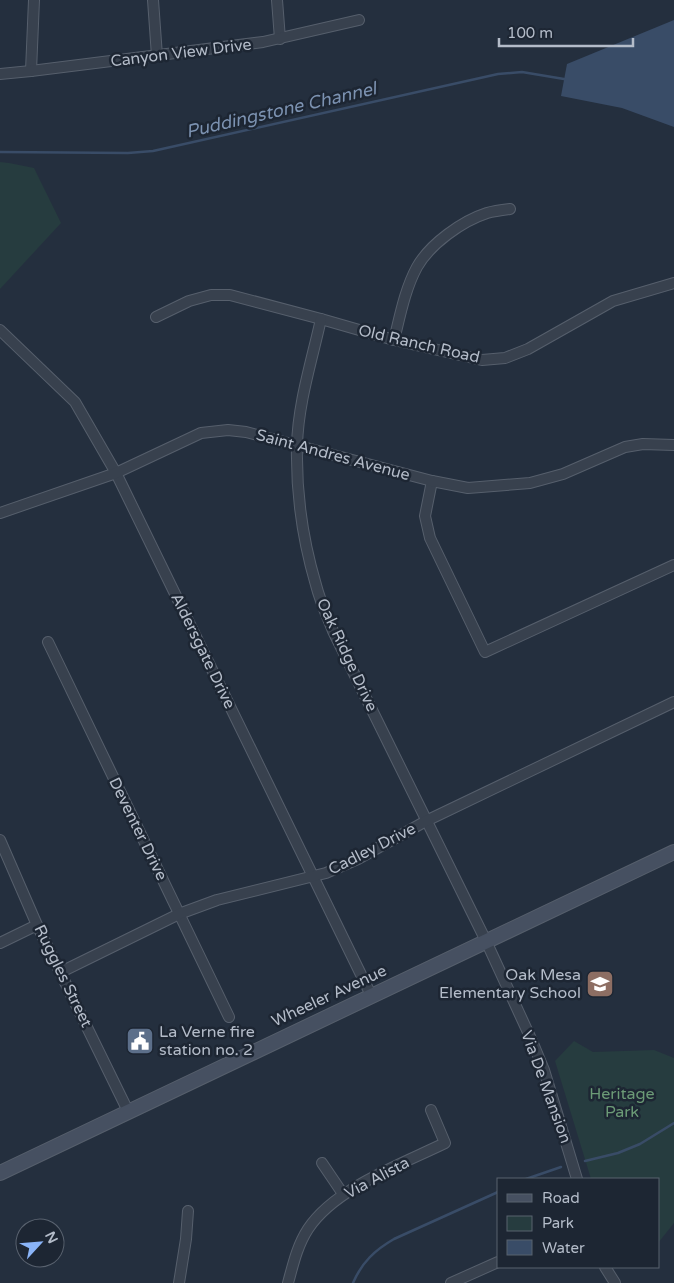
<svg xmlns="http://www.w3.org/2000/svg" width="674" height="1283" font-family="'Varela Round',sans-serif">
	<rect width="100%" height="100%" fill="#242f3e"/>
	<g fill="#263c3f">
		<path d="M 0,162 L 9,163 L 34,168 L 61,223 L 0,289 Z"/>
		<path d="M 574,1041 L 593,1052 L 654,1050 L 674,1058 L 674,1223 L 658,1243 L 658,1179 L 591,1179 L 555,1061 Z"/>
	</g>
	<path fill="#394c67" d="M 674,20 L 674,127 L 622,108 L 561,96 L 567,64 Z"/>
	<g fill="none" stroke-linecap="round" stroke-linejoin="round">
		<g stroke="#394c67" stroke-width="2.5">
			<path d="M 0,152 L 128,153 L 153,151 L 498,74 L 522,72 L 564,79"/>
			<path d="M 585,1161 L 618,1153 L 640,1144 L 674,1123"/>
			<path d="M 526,1179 L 561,1167"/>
			<path d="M 353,1283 C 362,1262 375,1250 394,1239 L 498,1192"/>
		</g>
		<g stroke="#565f6c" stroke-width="12">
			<g id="minor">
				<path d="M 153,0 L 157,56"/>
				<path d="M 277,0 L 280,39"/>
				<path d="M 31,71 L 34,0"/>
				<path d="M 0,74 L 31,71 L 263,42 L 359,20"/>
				<path d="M 156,317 L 189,301 L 211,295 L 230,295 L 321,319 L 394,340 L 482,360 L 505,358 L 528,349 L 613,301 L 674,283"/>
				<path d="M 321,319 C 312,360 298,403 297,446 C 296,492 303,541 316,585 C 320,601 327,616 333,631 L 486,941 L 532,1041 L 544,1070 L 577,1179"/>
				<path d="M 0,330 L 75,402 L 116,473 L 371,995"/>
				<path d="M 394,340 C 400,316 405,289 417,267 C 430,244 462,221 487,213 C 494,211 502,210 510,209"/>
				<path d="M 432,481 L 425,516 L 430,538 L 485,652 L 674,565"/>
				<path d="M 0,513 L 116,473 L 201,433 L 228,430 L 246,432 L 432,481 L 468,488 L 530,483 L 563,474 L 625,447 L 643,444 L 674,445"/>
				<path d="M 48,642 L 229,1017"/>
				<path d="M 0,840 L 37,925 L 128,1111"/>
				<path d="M 0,943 L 37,925"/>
				<path d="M 61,972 L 179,914 L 217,900 L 326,873 L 358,859 L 426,821 L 674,702"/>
				<path d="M 322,1163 L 343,1194"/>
				<path d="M 605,1267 L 615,1283"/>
				<path d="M 179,1283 L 186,1239 L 188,1211"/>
				<path d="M 288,1283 C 293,1265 297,1246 308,1229 C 335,1188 402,1164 445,1143 L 431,1110"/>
				<path d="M 451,1283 L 498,1262"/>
			</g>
		</g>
		<g stroke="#565f6c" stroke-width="16">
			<path id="secondary" d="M 0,1173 L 674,852"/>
		</g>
		<use href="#minor" stroke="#38414e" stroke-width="10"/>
		<use href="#secondary" stroke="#465061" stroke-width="14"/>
	</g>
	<defs>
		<g id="school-square" transform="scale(1.4375)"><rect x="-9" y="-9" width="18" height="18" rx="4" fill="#8d6e63" stroke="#1d2633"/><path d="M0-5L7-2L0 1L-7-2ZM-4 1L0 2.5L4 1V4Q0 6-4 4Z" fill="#fff"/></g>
		<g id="civic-square" transform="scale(1.4375)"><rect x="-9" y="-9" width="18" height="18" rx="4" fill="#5c6f8a" stroke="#1d2633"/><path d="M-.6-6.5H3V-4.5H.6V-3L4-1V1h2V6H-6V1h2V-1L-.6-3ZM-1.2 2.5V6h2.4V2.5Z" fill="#fff"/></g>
	</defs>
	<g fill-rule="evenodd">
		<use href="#school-square" x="600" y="984"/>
		<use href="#civic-square" x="140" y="1041"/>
	</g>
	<g text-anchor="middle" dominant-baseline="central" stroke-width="5" stroke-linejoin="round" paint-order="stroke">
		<g font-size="16" fill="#b4bcc9" stroke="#1d2633">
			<text transform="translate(181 53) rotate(-7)">Canyon View Drive</text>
			<text transform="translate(419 344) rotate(13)">Old Ranch Road</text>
			<text transform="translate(333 455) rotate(15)">Saint Andres Avenue</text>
			<text transform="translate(203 651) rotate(64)">Aldersgate Drive</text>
			<text transform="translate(347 655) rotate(65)">Oak Ridge Drive</text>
			<text transform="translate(138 829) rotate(64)">Deventer Drive</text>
			<text transform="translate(372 849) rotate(-27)">Cadley Drive</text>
			<text transform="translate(63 976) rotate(64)">Ruggles Street</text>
			<text transform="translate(329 996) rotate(-25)">Wheeler Avenue</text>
			<text transform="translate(546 1087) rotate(70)">Via De Mansion</text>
			<text transform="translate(377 1178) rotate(-28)">Via Alista</text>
		</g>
		<g font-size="16" fill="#b4bcc9" stroke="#1d2633" text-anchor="end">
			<text x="581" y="975">Oak Mesa<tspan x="581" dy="18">Elementary School</tspan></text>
			<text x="159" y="1032" text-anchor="start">La Verne fire<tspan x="159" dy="18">station no. 2</tspan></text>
		</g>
		<g font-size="16" fill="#6b9a76" stroke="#1d2633">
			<text x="622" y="1094">Heritage<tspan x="622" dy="18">Park</tspan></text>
		</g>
		<g font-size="18" font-style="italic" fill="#7c92b1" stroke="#1d2633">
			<text transform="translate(281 110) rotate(-13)">Puddingstone Channel</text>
		</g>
	</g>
	<rect x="497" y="1178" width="162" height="90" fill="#1d2633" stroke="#59626f"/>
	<rect x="507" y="1194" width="25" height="8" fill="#465061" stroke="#59626f"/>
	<text x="542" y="1203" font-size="15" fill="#b4bcc9">Road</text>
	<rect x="507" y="1216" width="25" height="15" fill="#263c3f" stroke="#59626f"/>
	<text x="542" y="1228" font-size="15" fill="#b4bcc9">Park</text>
	<rect x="507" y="1240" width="25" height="15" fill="#394c67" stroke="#59626f"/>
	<text x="542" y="1253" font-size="15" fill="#b4bcc9">Water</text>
	<g transform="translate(40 1243) rotate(64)"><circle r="24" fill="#1d2633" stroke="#59626f"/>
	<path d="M0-4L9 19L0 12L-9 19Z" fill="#8ab4f8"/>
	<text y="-8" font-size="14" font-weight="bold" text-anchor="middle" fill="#b4bcc9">N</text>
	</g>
	<path d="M499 38v8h134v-8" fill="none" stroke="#b4bcc9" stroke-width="2.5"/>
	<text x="507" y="38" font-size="15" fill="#b4bcc9" stroke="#1d2633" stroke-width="4" paint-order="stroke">100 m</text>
</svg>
